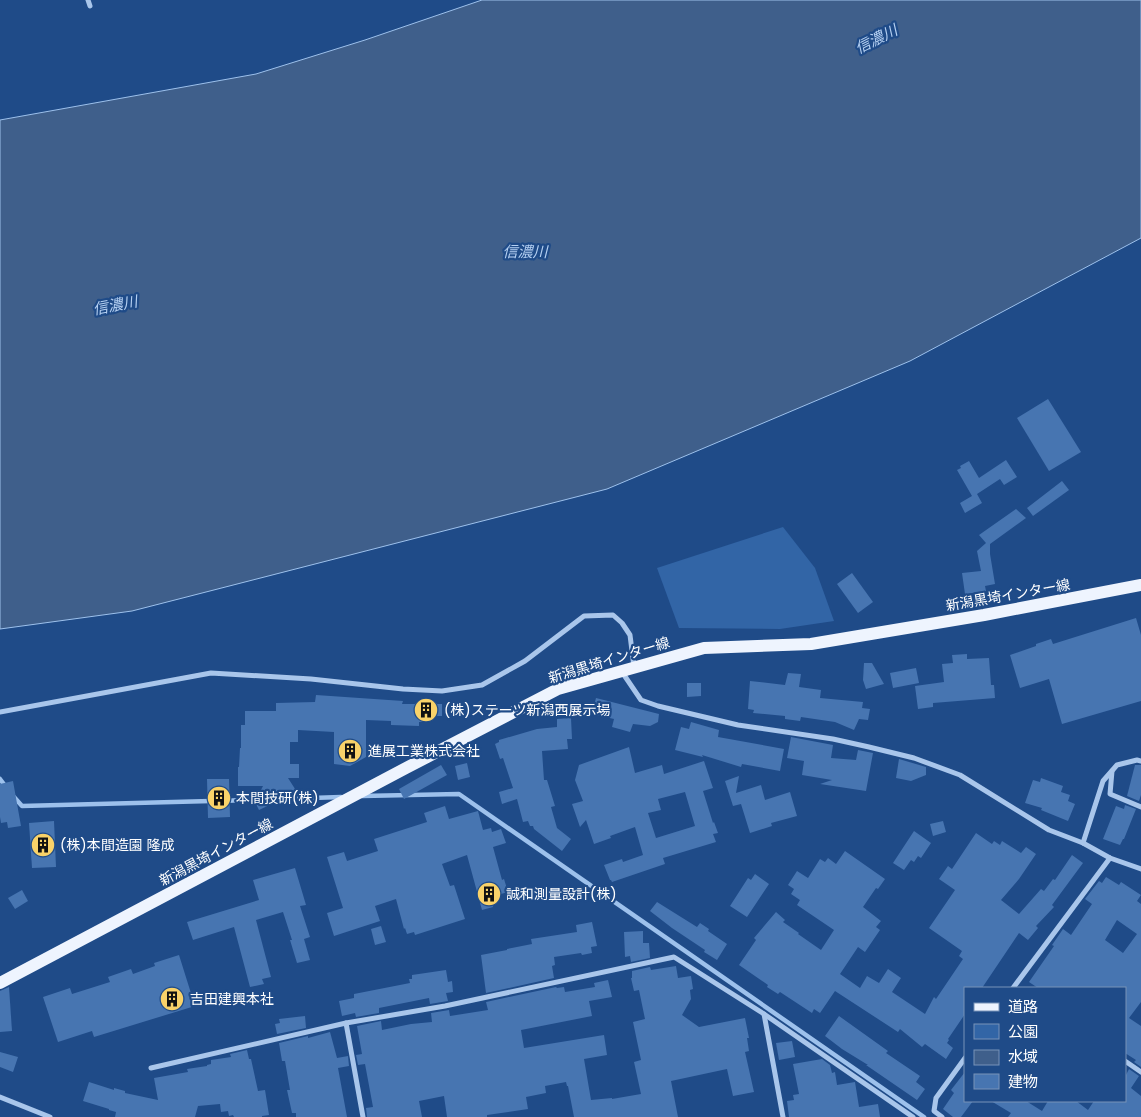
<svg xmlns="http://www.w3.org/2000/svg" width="1141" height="1117" font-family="Poppins,'Noto Sans JP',sans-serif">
	<rect width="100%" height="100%" fill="#1f4b88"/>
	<path fill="#3265a6" d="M 783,527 L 815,568 L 834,621 L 780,629 L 679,628 L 657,568 Z"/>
	<path fill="#3f5f8b" stroke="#9dc1ec" d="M 482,0 L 1141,0 L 1141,238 L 910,361 L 607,489 L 132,611 L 0,629 L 0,120 L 256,74 L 365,40 Z"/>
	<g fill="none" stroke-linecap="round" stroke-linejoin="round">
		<g stroke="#9dc1ec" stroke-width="4.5">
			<path d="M 0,779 L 6,787"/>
			<path d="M 362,796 L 459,794 L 924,1117"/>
			<path d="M 14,797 L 22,806 L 211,801"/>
			<path d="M 282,799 L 341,797"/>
			<path d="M 224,801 L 261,799"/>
		</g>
	</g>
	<g fill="#4775b1" fill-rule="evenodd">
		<path d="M 1048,399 L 1081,452 L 1049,471 L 1017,418 Z"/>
		<path d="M 1006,460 L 1017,477 L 1004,485 L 1000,479 L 977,494 L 982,503 L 965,513 L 960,503 L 972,496 L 957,470 L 961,468 L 960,466 L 969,461 L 979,478 Z"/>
		<path d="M 1062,481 L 1069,490 L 1033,516 L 1027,508 Z"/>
		<path d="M 1016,509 L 1026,518 L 990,544 L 990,554 L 995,584 L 985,586 L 986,591 L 965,594 L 962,573 L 981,571 L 977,551 L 986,543 L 979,535 Z"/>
		<path d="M 852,573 L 873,602 L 858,613 L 837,584 Z"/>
		<path d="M 1136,618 L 1141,635 L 1141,701 L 1062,724 L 1049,679 L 1020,688 L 1010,655 L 1036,646 L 1036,644 L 1051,639 L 1053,644 Z"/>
		<path d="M 967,654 L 967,659 L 989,658 L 991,685 L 994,685 L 995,698 L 933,703 L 933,707 L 918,709 L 915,686 L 944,682 L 942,664 L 953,663 L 952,655 Z"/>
		<path d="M 864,663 L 872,663 L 884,684 L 866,689 L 863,680 Z"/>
		<path d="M 916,668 L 919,683 L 893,688 L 890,673 Z"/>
		<path d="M 788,673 L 801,674 L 799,687 L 821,690 L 820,698 L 863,702 L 862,708 L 870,709 L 868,720 L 859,719 L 854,730 L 835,722 L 801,717 L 800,721 L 785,719 L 785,716 L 753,713 L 754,710 L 748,709 L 750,681 L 785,685 Z"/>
		<path d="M 687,683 L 701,683 L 701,696 L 687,697 Z"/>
		<path d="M 316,695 L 403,701 L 402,704 L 442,704 L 442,716 L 430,716 L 430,722 L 419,722 L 419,726 L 391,725 L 391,721 L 366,720 L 366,757 L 350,766 L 334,764 L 334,732 L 298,730 L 298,742 L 290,742 L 290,764 L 299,764 L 299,778 L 288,778 L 297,792 L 283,800 L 282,799 L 259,810 L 255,802 L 263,786 L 238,786 L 238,767 L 239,767 L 240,748 L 241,748 L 241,725 L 245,725 L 245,711 L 276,711 L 276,703 L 315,702 Z"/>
		<path d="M 596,698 L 659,714 L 658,722 L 650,726 L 633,724 L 630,732 L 612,727 L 614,719 L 592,714 Z"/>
		<path d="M 571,718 L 572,739 L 567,739 L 568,749 L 542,751 L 544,780 L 547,780 L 555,806 L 551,807 L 557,828 L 571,839 L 562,851 L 534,829 L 533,826 L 530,826 L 528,821 L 523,822 L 517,799 L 502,804 L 499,792 L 513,788 L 503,758 L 500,759 L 495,744 L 499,742 L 499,740 L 537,729 L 557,727 L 557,719 Z"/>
		<path d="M 691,722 L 719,730 L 718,737 L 784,749 L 780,771 L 742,764 L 741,767 L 702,755 L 703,757 L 675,750 L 681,727 L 689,729 Z"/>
		<path d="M 791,737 L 833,745 L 831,758 L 856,760 L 858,750 L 873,753 L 866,791 L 820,784 L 832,780 L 802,775 L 804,761 L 787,758 Z"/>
		<path d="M 629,747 L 635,773 L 662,765 L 664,774 L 704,761 L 713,788 L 703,791 L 713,823 L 714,822 L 718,833 L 713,834 L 716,842 L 663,858 L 665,864 L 612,882 L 611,880 L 610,880 L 604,865 L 622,859 L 623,862 L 643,855 L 635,827 L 610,836 L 611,838 L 594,844 L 586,820 L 580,827 L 572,804 L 583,801 L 575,780 L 579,765 ZM 685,792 L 695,826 L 656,838 L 648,813 L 661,810 L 658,799 Z"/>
		<path d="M 899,759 L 926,767 L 926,775 L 911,781 L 896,778 Z"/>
		<path d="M 467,763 L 470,777 L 458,780 L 455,766 Z"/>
		<path d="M 441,765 L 447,775 L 404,799 L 399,789 Z"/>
		<path d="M 1135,765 L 1141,765 L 1141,795 L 1139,801 L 1127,796 Z"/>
		<path d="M 739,776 L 736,793 L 761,785 L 765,800 L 790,792 L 797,816 L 771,823 L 772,826 L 750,833 L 741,804 L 733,806 L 725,781 Z"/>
		<path d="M 1041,778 L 1063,786 L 1061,792 L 1070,795 L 1068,801 L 1075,804 L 1068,821 L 1041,810 L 1042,808 L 1025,803 L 1033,780 L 1040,782 Z"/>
		<path d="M 207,779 L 229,779 L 230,817 L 208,818 Z"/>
		<path d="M 13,781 L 21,826 L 8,828 L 7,822 L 1,823 L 0,817 L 0,784 Z"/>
		<path d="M 1125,805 L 1136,809 L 1124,839 L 1123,839 L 1120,845 L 1103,839 L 1116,806 L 1124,809 Z"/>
		<path d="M 445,806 L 449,819 L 478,811 L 483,830 L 491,828 L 492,832 L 501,829 L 506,843 L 493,847 L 502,880 L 504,879 L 508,892 L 490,897 L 493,907 L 482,910 L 467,855 L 442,864 L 450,886 L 454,885 L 465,919 L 415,935 L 414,932 L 407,934 L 405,928 L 404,929 L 396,899 L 375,906 L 380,921 L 334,936 L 327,913 L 343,908 L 327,857 L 344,852 L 347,861 L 378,851 L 374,839 L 427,822 L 424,813 Z"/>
		<path d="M 54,821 L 56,867 L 32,868 L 29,823 Z"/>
		<path d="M 943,821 L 946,832 L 933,836 L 930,824 Z"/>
		<path d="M 914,831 L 931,843 L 921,858 L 918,856 L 914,862 L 911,860 L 904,870 L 893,863 Z"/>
		<path d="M 976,833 L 992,844 L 994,841 L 1000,845 L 1002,841 L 1021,853 L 1026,847 L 1036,854 L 1019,879 L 1001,900 L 1019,914 L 1041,889 L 1044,891 L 1053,879 L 1055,880 L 1072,855 L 1083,863 L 1052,905 L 1054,907 L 1036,926 L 1038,928 L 1028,940 L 1019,933 L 982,988 L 965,988 L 965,1014 L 948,1039 L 949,1040 L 947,1043 L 953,1048 L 946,1059 L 925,1044 L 922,1047 L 900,1029 L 898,1032 L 835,991 L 820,1013 L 814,1009 L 812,1013 L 780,992 L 778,994 L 767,987 L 768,985 L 739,965 L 756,940 L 754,938 L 776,912 L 785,920 L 783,922 L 799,933 L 798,934 L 821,950 L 834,930 L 797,905 L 800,900 L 791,894 L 794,889 L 788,885 L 797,871 L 808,878 L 820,859 L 825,862 L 828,858 L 836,864 L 845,851 L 885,879 L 878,889 L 876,888 L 863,907 L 881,921 L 876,927 L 880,930 L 865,952 L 858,947 L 840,974 L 860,988 L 867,976 L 879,983 L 888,969 L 901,978 L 892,992 L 925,1014 L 934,997 L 936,999 L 963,959 L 959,956 L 962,951 L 929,928 L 955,890 L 939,879 L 948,866 L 952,869 Z"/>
		<path d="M 295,868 L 306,905 L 300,906 L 310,937 L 304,939 L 310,960 L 297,963 L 290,940 L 292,940 L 283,912 L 256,920 L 271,977 L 262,979 L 264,984 L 250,987 L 234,927 L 193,940 L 187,922 L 259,900 L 253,880 Z"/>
		<path d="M 755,874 L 769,884 L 747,917 L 730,906 L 748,878 L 751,880 Z"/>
		<path d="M 1106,877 L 1119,885 L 1121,882 L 1141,895 L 1137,901 L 1141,904 L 1141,1002 L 1129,1018 L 1141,1026 L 1141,1067 L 1134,1062 L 1136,1060 L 1125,1053 L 1125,988 L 1038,988 L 1029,982 L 1054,946 L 1052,945 L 1063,929 L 1071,935 L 1092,904 L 1085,899 L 1099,881 L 1102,883 ZM 1117,920 L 1137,934 L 1123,953 L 1105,940 Z"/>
		<path d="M 22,890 L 28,901 L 15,909 L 8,898 Z"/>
		<path d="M 657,902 L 697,927 L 700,923 L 709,929 L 708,931 L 727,944 L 717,960 L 704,952 L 705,950 L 672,928 L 650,911 Z"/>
		<path d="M 592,922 L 597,946 L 591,947 L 592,953 L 582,955 L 581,953 L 554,957 L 555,965 L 552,966 L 554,978 L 486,993 L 481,955 L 507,950 L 507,949 L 532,944 L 531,939 L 577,932 L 576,925 Z"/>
		<path d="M 381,926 L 386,942 L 375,945 L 371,929 Z"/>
		<path d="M 643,931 L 643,943 L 649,943 L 650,958 L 631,962 L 630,956 L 625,957 L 624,932 Z"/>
		<path d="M 179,955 L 195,1006 L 94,1037 L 92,1031 L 58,1042 L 43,997 L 70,988 L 72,994 L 110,982 L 108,977 L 131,969 L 133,974 L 155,966 L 154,963 Z"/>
		<path d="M 676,966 L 678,978 L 691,976 L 693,989 L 690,990 L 691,999 L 682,1015 L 699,1027 L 745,1018 L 749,1038 L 747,1038 L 749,1051 L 745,1052 L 754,1092 L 733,1096 L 727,1069 L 671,1081 L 678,1117 L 574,1117 L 568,1086 L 567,1086 L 566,1082 L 545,1086 L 546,1093 L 526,1097 L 528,1109 L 487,1115 L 487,1117 L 447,1117 L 444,1096 L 419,1101 L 422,1117 L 367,1117 L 366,1108 L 373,1107 L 365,1064 L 358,1065 L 356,1055 L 362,1054 L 357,1026 L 381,1021 L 382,1030 L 411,1024 L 432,1022 L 431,1013 L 449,1010 L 450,1016 L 488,1010 L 486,1002 L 556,987 L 557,988 L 564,987 L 565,992 L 595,987 L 594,983 L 608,980 L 612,997 L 589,1001 L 592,1016 L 521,1030 L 524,1048 L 604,1035 L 607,1055 L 584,1059 L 591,1100 L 612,1098 L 612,1099 L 641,1094 L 634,1062 L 641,1060 L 633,1022 L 645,1019 L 639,990 L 634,991 L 631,978 L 632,978 L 632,971 L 650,967 L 651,970 Z"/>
		<path d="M 446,970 L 448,982 L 452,981 L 453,992 L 446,993 L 448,1001 L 430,1004 L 429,998 L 379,1008 L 379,1013 L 356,1017 L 355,1013 L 342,1016 L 339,1001 L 354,998 L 354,994 L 410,983 L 409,979 L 412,979 L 412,975 Z"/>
		<path d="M 9,987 L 12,1031 L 0,1032 L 0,991 Z"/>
		<path d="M 305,1016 L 306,1028 L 277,1034 L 275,1024 L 280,1023 L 279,1019 Z"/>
		<path d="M 839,1016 L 888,1051 L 886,1053 L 920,1076 L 916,1082 L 925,1089 L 917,1100 L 866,1065 L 868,1065 L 842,1049 L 825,1036 Z"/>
		<path d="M 330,1032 L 337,1058 L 348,1056 L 349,1066 L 338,1068 L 347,1117 L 296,1117 L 296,1113 L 292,1113 L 287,1090 L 290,1090 L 285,1061 L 282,1061 L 279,1043 L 308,1036 L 308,1038 Z"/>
		<path d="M 792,1041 L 795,1057 L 779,1060 L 776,1043 Z"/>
		<path d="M 247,1050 L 249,1059 L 251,1059 L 258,1091 L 265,1090 L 269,1115 L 262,1116 L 262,1117 L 234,1117 L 233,1115 L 229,1116 L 228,1111 L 221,1112 L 220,1104 L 198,1106 L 195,1117 L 115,1117 L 116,1112 L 109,1110 L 109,1109 L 83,1101 L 89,1082 L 114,1090 L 114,1088 L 125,1091 L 125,1093 L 158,1100 L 154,1078 L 188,1072 L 187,1069 L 207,1066 L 207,1065 L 211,1064 L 211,1060 L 231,1057 L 230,1054 Z"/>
		<path d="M 0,1052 L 18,1057 L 13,1072 L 0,1067 Z"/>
		<path d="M 822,1059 L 830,1065 L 832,1073 L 835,1072 L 837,1085 L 855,1082 L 859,1107 L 878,1104 L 880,1117 L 789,1117 L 787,1101 L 794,1100 L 793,1095 L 799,1094 L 793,1064 Z"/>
		<path d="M 1129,1069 L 1139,1076 L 1131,1088 L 1141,1096 L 1141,1117 L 1008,1117 L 1011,1113 L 991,1101 L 1026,1101 L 1042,1111 L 1048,1101 L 1076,1101 L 1088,1110 L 1094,1101 L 1125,1101 L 1125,1077 Z"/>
		<path d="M 965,1072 L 965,1101 L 973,1101 L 961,1117 L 953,1117 L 943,1109 L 954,1093 L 951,1090 Z"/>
	</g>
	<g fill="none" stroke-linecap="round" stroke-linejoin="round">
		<g stroke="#a9c6eb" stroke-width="5">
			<path d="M 88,0 L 90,6"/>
			<path d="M 622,672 L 641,700 L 658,706 L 738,725 L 833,739 L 869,747 L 914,758 L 960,775 L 1049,830 L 1083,843 L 1110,858 L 1141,869"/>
			<path d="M 0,712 L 211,673 L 311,679 L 403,689 L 442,691 L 482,685 L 525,661 L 584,616 L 613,615 L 622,623 L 630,635 L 634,667"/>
			<path d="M 1112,771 L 1110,794 L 1141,807"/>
			<path d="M 1083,843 L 1103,781 L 1117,765 L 1137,760 L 1141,761"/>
			<path d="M 1013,988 L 1110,858"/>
			<path d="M 764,1014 L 783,1117"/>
			<path d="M 346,1023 L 363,1117"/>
			<path d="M 1125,1061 L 1141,1072"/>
			<path d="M 151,1068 L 346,1023 L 445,1006 L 674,957 L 764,1014 L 913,1117"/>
			<path d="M 0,1097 L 50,1117"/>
			<path d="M 942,1117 L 934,1111 L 936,1098 L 965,1058"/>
		</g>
		<path stroke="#eef4fe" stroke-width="12" d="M 0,983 L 406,768 L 558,689 L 704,648 L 811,644 L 984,615 L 1141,585"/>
	</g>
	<defs>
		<g id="building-disc" transform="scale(1.25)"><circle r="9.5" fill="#f9d269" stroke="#1f4b88"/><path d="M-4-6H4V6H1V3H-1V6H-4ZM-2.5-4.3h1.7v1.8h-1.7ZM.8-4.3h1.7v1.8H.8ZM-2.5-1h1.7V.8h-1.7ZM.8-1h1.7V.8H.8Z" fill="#111"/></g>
	</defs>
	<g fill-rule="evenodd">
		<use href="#building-disc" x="426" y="710"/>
		<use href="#building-disc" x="350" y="751"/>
		<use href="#building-disc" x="219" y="798"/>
		<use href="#building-disc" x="43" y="845"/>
		<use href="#building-disc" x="489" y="894"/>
		<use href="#building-disc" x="172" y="999"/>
	</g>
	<g text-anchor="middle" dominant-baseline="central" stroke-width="4.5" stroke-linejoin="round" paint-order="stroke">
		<g font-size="14" fill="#fff" stroke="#1f4b88">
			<text transform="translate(1008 595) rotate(-10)">新潟黒埼インター線</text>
			<text transform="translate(609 660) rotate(-17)">新潟黒埼インター線</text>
			<text transform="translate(216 852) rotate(-28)">新潟黒埼インター線</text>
		</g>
		<g font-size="14" fill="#fff" stroke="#1f4b88" text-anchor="start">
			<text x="444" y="710">(株)ステーツ新潟西展示場</text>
			<text x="368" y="751">進展工業株式会社</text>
			<text x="236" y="798">本間技研(株)</text>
			<text x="60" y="845">(株)本間造園 隆成</text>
			<text x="506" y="894">誠和測量設計(株)</text>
			<text x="190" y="999">吉田建興本社</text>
		</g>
		<g font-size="15" font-style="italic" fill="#b5d0f2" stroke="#1f4b88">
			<text transform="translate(876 39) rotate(-27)">信濃川</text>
			<text x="525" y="251">信濃川</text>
			<text transform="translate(115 305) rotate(-11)">信濃川</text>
		</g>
	</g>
	<rect x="964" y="987" width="162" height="115" fill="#1f4b88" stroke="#7993b8"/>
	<rect x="974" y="1003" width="25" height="8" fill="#eef4fe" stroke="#7993b8"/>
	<text x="1008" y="1012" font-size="15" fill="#ffffff">道路</text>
	<rect x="974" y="1024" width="25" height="15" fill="#3265a6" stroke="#7993b8"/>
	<text x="1008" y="1037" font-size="15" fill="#ffffff">公園</text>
	<rect x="974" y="1050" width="25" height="15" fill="#3f5f8b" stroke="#7993b8"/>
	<text x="1008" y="1062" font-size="15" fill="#ffffff">水域</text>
	<rect x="974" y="1074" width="25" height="15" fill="#4775b1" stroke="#7993b8"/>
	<text x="1008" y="1087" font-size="15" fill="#ffffff">建物</text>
</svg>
